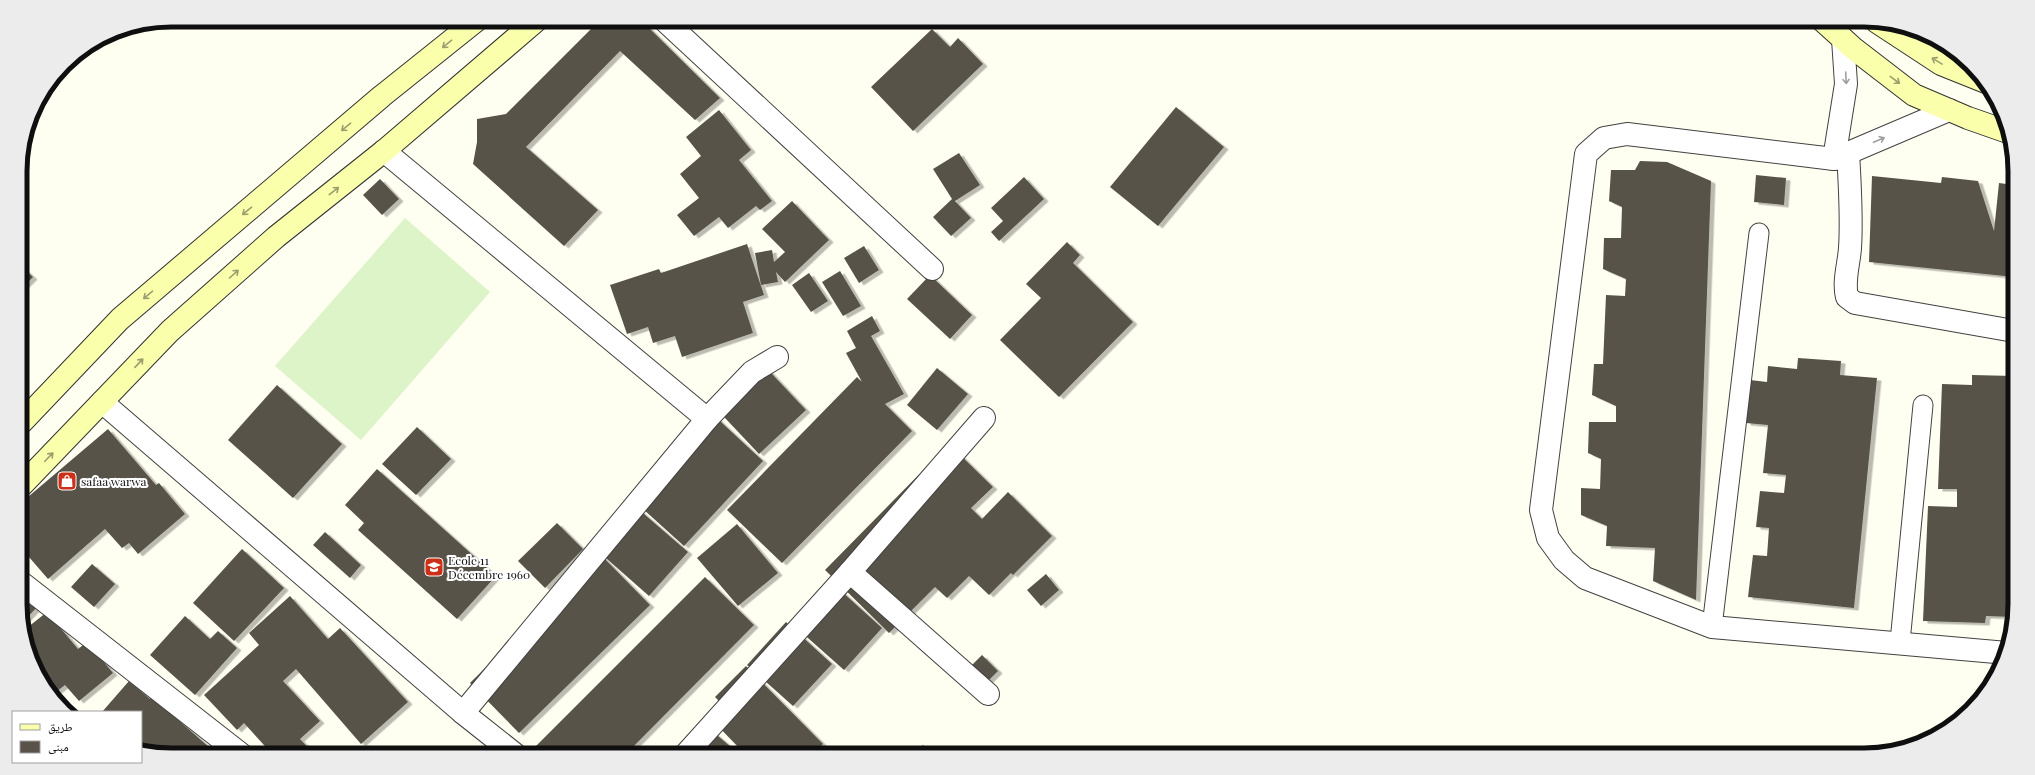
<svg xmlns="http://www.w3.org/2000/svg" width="2035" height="775" font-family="'Playfair Display','Noto Naskh Arabic',serif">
	<defs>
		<filter id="shadow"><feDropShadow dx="4.5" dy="2.5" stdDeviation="0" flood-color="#0004"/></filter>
	</defs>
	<rect width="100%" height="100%" fill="#fffff1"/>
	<path fill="#ddf4c9" d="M 405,218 L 490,292 L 361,440 L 275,366 Z"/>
	<g fill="#59524a" filter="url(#shadow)">
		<path d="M 596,24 L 647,26 L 720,98 L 695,120 L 620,51 L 526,147 L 598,210 L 564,246 L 473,164 L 477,142 L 477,119 L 506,114 Z"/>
		<path d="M 932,29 L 950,47 L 958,38 L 983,64 L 913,131 L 871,87 Z"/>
		<path d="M 1176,107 L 1224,147 L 1158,226 L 1110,187 Z"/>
		<path d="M 719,110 L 751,150 L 739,160 L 772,201 L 760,210 L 756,206 L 728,228 L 719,217 L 694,236 L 677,215 L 699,198 L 680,174 L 701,156 L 686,137 Z"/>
		<path d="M 959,153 L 980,185 L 955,201 L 971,218 L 951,236 L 933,217 L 952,199 L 933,169 Z"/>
		<path d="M 1640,161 L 1667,162 L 1711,181 L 1696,600 L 1653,581 L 1655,548 L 1606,546 L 1607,526 L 1581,515 L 1581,488 L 1600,489 L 1601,459 L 1588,453 L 1589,422 L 1616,422 L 1616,406 L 1592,395 L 1594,364 L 1603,364 L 1606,295 L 1625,296 L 1626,279 L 1603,269 L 1604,238 L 1621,238 L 1622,207 L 1609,201 L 1611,170 L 1635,170 Z"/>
		<path d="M 1756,175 L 1786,178 L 1784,205 L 1754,202 Z"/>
		<path d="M 1872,176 L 1941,183 L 1942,177 L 1978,181 L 1994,231 L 1999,183 L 2014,185 L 2014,277 L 1869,262 Z"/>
		<path d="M 1024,177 L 1044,199 L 999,241 L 991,232 L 1003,221 L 991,208 Z"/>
		<path d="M 380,179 L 399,199 L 382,215 L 363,195 Z"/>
		<path d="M 792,201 L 829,240 L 785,282 L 776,272 L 778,282 L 761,285 L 755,253 L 772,250 L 774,262 L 785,252 L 762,229 Z"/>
		<path d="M 1067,242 L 1080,255 L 1073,263 L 1133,322 L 1059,397 L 1000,340 L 1041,298 L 1026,284 Z"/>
		<path d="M 747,244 L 764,295 L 743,302 L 753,333 L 682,357 L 675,336 L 653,343 L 648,327 L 627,334 L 610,285 L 659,269 L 661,273 Z"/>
		<path d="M 864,246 L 879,270 L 859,283 L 844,258 Z"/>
		<path d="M 21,266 L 33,277 L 21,289 Z"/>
		<path d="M 840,271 L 861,306 L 843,316 L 822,282 Z"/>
		<path d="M 809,273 L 828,301 L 811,312 L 792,285 Z"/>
		<path d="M 930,275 L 972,315 L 950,339 L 907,299 Z"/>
		<path d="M 872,316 L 880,331 L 871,336 L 904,394 L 885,404 L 912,431 L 782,563 L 727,510 L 857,377 L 862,382 L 846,353 L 856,348 L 847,331 Z"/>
		<path d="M 756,357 L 806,410 L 759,454 L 709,401 Z"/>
		<path d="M 1798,358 L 1841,361 L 1840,375 L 1877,378 L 1854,608 L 1748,597 L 1753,555 L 1767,556 L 1769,528 L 1756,527 L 1760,491 L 1784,493 L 1786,475 L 1763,473 L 1768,425 L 1746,423 L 1750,380 L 1767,382 L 1768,366 L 1797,369 Z"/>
		<path d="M 937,368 L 968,394 L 937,430 L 907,405 Z"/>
		<path d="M 1972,375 L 2014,376 L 2015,604 L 2013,617 L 1986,616 L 1985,623 L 1923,621 L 1928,506 L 1957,507 L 1957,489 L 1938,489 L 1942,384 L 1972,385 Z"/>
		<path d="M 277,385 L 342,444 L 293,498 L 228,440 Z"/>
		<path d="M 707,409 L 763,461 L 684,546 L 633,500 Z"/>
		<path d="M 417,427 L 451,459 L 416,495 L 382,464 Z"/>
		<path d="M 108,429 L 156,485 L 159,483 L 185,514 L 138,554 L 129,543 L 122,548 L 105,529 L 48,579 L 22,549 L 22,533 L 29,526 L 22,518 L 22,502 Z"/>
		<path d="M 949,444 L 993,487 L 971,508 L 982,519 L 1008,492 L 1052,536 L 1013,575 L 1011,573 L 989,595 L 969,576 L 947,598 L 935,587 L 889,633 L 825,570 Z"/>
		<path d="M 377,469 L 496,576 L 457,619 L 358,530 L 364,523 L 345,505 Z"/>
		<path d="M 629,501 L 688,552 L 649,596 L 590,544 Z"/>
		<path d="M 557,523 L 583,549 L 545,588 L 518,561 Z"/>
		<path d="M 737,524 L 778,573 L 738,606 L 697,558 Z"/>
		<path d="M 325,532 L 361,565 L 350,578 L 313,545 Z"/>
		<path d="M 242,549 L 284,588 L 234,641 L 193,603 Z"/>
		<path d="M 600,554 L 650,605 L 519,733 L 470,683 Z"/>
		<path d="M 92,564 L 115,584 L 94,607 L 71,587 Z"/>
		<path d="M 1046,574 L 1059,590 L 1041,606 L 1027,590 Z"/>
		<path d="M 705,577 L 754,625 L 625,755 L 537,755 L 532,750 Z"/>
		<path d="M 829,580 L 882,628 L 844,670 L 791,623 Z"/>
		<path d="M 23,590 L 39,605 L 23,622 Z"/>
		<path d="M 290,596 L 328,639 L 340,628 L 408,702 L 361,744 L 296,669 L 283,681 L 320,721 L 300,739 L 314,754 L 313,755 L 273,755 L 244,723 L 237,730 L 204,695 L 259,645 L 249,633 Z"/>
		<path d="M 47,612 L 78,649 L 87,642 L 113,673 L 79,701 L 65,685 L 52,695 L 35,670 L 23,631 Z"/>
		<path d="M 185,616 L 210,639 L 218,631 L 237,648 L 195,695 L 150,655 Z"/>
		<path d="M 786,622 L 832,664 L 793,706 L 747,665 Z"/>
		<path d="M 982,655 L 998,671 L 979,690 L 963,674 Z"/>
		<path d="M 746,666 L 823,744 L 813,755 L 738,755 L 742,751 L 714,722 L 727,709 L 715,697 Z"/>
		<path d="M 129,681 L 150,699 L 152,697 L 218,755 L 171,755 L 141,750 L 141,712 L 102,712 Z"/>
		<path d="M 705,725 L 731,747 L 724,755 L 678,755 Z"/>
		<path d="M 923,745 L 934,755 L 914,755 Z"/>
	</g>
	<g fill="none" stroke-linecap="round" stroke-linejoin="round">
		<g stroke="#424242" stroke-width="21">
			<g id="service">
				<path d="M 1712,627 L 1759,233"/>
				<path d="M 1900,642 L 1923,405"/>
			</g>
		</g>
		<g stroke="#424242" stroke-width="24">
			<g id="minor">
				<path d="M 664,20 L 932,269"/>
				<path d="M 1843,39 L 1846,84 L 1834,159 L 1949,110"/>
				<path d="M 1848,153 C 1850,185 1852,217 1850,248 C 1849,264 1843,281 1847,297 L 1855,303 L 2014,331"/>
				<path d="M 1834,159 L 1627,134 L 1604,138 L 1586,154 L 1541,510 L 1548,538 L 1564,560 L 1585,578 L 1712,627 L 2007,653"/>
				<path d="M 102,402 L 463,713 L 707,419 L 384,151"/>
				<path d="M 707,419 L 752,372 L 777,357"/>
				<path d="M 850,572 L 988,694"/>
				<path d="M 23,584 L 242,755"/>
				<path d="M 463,713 L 516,755"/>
				<path d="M 685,755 L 850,572 L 984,418"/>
			</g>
		</g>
		<g stroke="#313131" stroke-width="24">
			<g id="secondary">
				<path d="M 1822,20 L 1853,48 L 1914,95 L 1968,118 L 2008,132"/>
				<path d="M 1877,22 L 1941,64 L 1986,82"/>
				<path d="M 22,422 L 120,319 L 382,96 L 477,20"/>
				<path d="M 22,485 L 170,331 L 276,237 L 384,151 L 537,20"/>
			</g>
		</g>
		<use href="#service" stroke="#fff" stroke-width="19"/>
		<use href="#minor" stroke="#fff" stroke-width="22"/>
		<use href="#secondary" stroke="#faffac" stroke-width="22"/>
	</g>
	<defs><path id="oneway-shaft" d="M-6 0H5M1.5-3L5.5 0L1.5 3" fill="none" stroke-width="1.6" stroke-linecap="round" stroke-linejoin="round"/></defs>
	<g stroke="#9c9f6d">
		<use href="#oneway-shaft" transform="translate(447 44) rotate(141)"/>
		<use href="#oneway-shaft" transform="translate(1937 61) rotate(-149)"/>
		<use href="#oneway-shaft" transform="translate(1895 80) rotate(37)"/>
		<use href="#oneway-shaft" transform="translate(346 127) rotate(140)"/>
		<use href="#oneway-shaft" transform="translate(334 191) rotate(-38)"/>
		<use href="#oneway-shaft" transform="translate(247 211) rotate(140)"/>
		<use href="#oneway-shaft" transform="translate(234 274) rotate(-42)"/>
		<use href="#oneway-shaft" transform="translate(148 295) rotate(140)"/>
		<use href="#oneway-shaft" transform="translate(139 363) rotate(-47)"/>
		<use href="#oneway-shaft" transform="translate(49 457) rotate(-46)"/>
	</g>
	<g stroke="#9f9f9f">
		<use href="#oneway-shaft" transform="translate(1846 78) rotate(87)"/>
		<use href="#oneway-shaft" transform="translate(1879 140) rotate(-23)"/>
	</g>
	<defs>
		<g id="shop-square" transform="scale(1)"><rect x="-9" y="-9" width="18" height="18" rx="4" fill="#cd3019" stroke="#fff"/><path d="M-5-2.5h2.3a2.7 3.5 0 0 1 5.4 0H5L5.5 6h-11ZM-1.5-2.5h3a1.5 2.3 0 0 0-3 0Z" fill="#fff"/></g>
		<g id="school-square" transform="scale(1)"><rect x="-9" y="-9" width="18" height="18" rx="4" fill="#cd3019" stroke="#fff"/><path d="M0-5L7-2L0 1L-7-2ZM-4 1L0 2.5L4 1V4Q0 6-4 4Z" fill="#fff"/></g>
	</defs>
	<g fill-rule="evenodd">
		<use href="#shop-square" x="67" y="481"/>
		<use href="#school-square" x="434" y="567"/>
	</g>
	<g text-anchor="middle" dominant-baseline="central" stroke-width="4" stroke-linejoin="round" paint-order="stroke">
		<g font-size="12" fill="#0f0f0f" stroke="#fff" text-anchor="start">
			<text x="81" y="481">safaa warwa</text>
			<text x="448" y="560">Ecole 11<tspan x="448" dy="14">Décembre 1960</tspan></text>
		</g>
	</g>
	<path d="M0 0H2035V775H0ZM171 27H1864A144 144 0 0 1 2008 171V604A144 144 0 0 1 1864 748H171A144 144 0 0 1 27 604V171A144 144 0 0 1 171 27Z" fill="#ececec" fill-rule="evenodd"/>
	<path fill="none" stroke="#0f0f0f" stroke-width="5" d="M171 27H1864A144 144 0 0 1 2008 171V604A144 144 0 0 1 1864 748H171A144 144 0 0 1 27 604V171A144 144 0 0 1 171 27Z"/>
	<rect x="12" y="711" width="130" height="52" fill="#ffffff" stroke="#9f9f9f"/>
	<rect x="20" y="724" width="20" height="6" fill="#faffac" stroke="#9f9f9f"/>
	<text x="48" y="731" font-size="12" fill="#0f0f0f">طريق</text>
	<rect x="20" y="741" width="20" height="12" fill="#59524a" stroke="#9f9f9f"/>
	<text x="48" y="751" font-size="12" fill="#0f0f0f">مبنى</text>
</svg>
